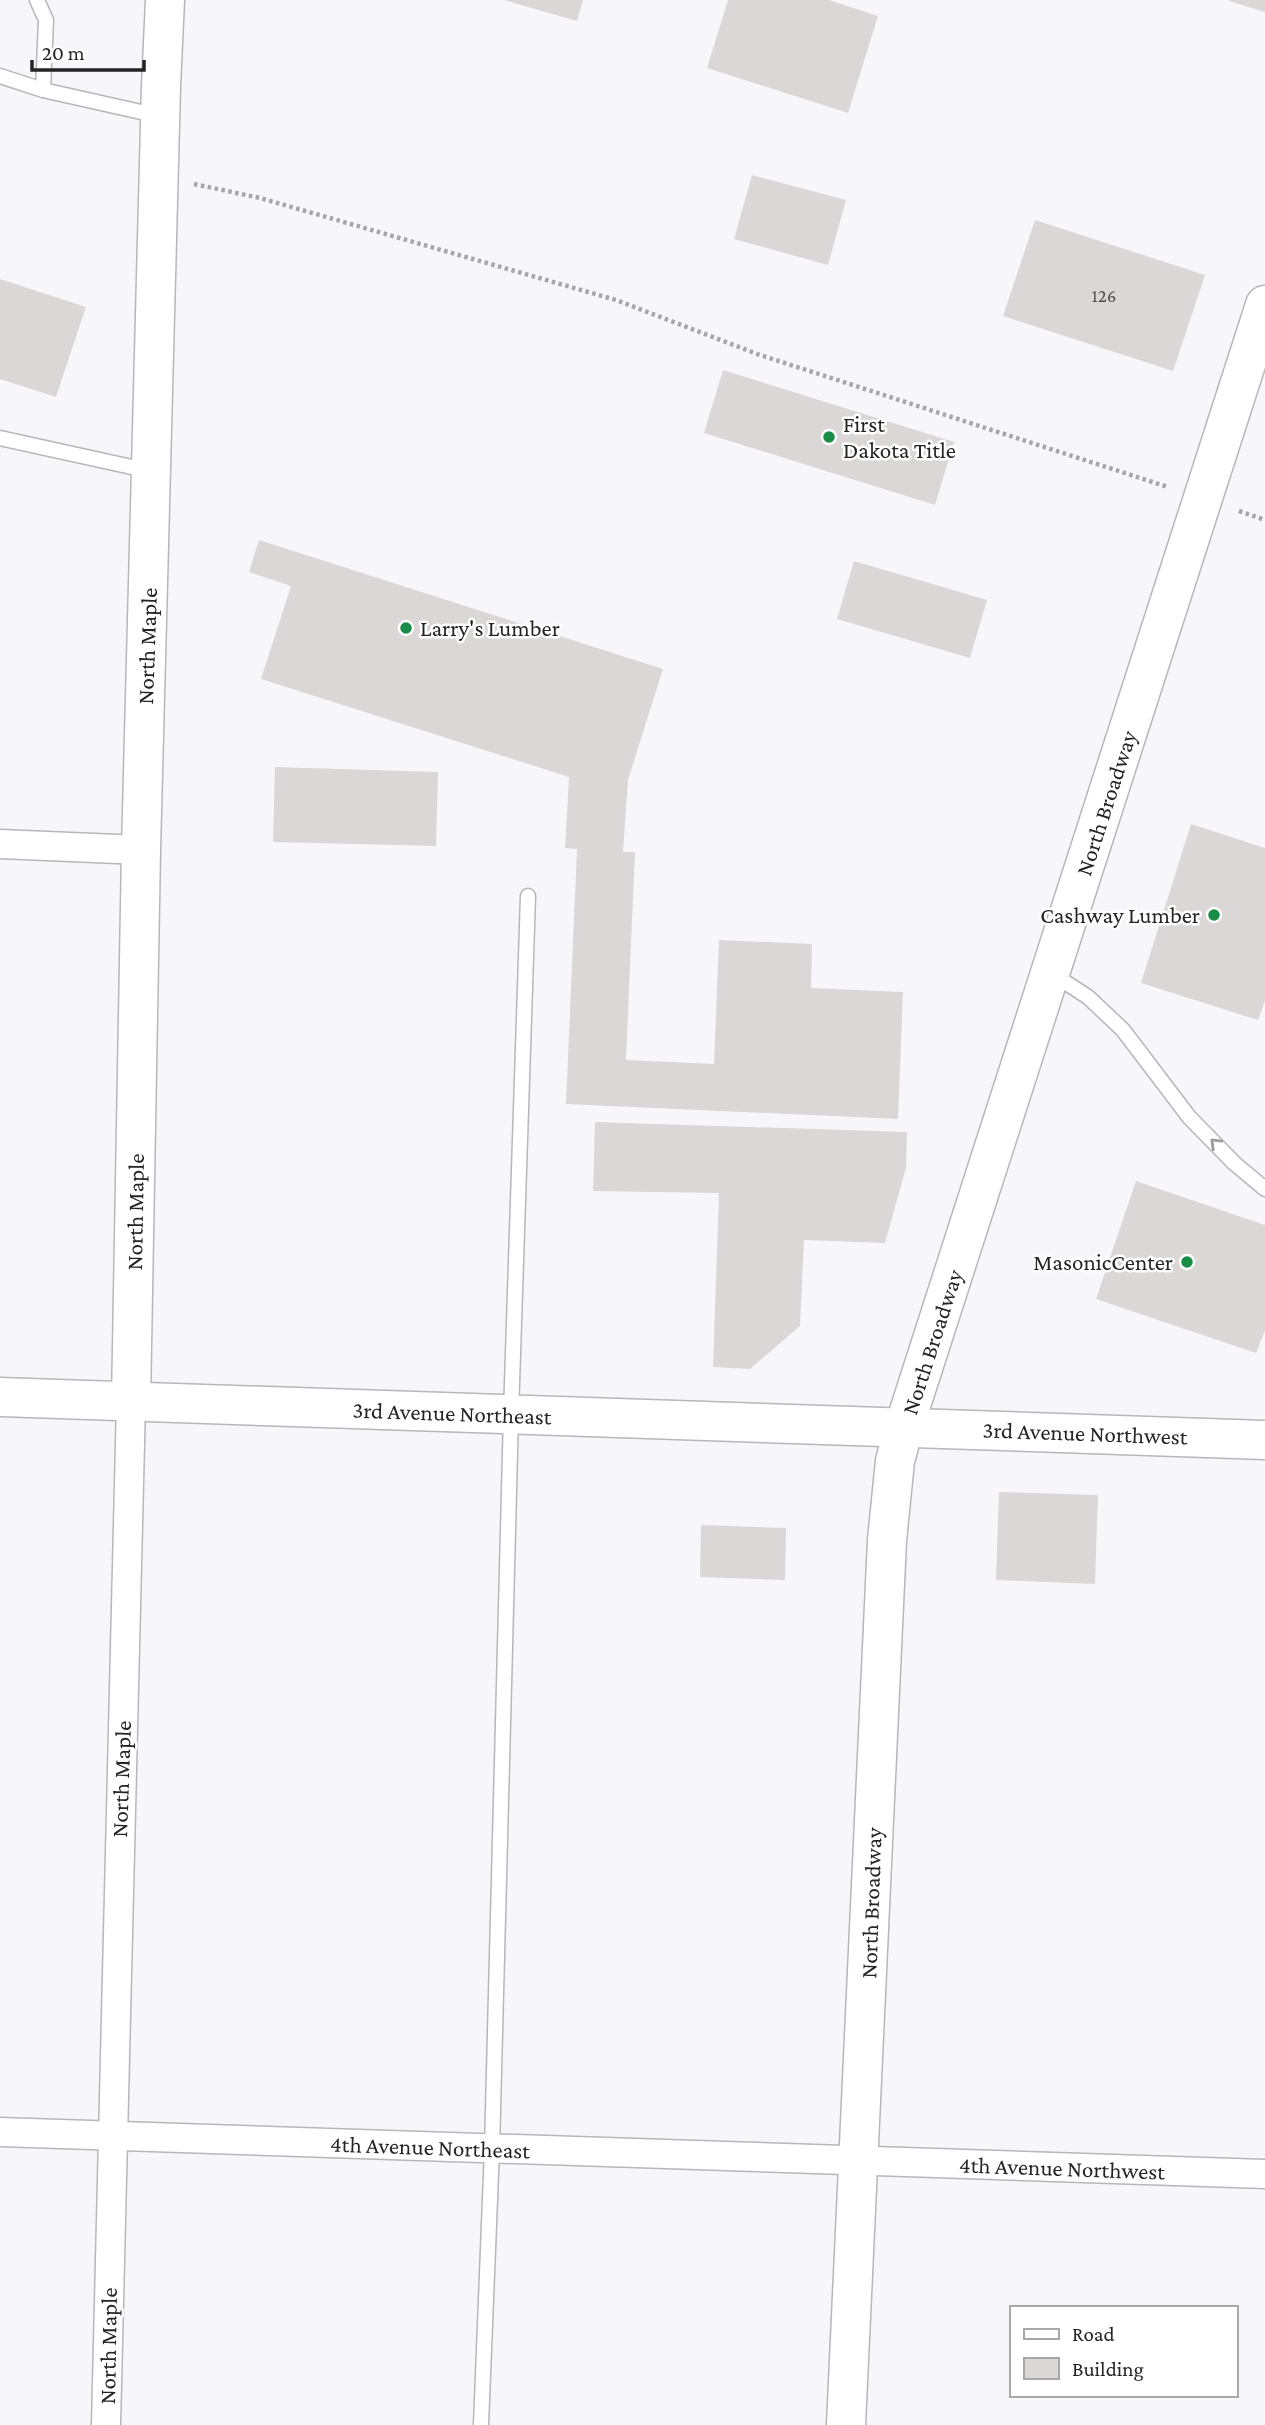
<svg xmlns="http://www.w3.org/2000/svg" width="1265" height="2425" font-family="'Crimson Pro',serif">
	<rect width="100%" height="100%" fill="#f7f7fb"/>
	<g fill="#dbd7d6">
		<path d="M 504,0 L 583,0 L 577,21 Z"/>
		<path d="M 728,0 L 829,0 L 878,16 L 848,113 L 707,68 Z"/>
		<path d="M 1265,0 L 1265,12 L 1229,1 L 1229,0 Z"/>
		<path d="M 752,175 L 846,200 L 828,265 L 734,239 Z"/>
		<path d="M 1035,220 L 1205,275 L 1173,371 L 1003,316 Z"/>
		<path d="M 0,279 L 86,307 L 56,397 L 0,379 Z"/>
		<path d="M 723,370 L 954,442 L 935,505 L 704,433 Z"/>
		<path d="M 259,540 L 663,669 L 628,780 L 623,852 L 635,852 L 626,1060 L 714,1064 L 719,940 L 812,944 L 811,988 L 903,992 L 898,1119 L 566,1104 L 577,849 L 565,848 L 569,777 L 261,679 L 291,586 L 249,572 Z"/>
		<path d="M 854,561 L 987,600 L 970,658 L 837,619 Z"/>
		<path d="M 275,767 L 438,772 L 436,846 L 273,842 Z"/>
		<path d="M 1191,824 L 1265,848 L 1265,1001 L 1258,1020 L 1141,983 Z"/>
		<path d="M 595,1122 L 907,1132 L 906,1168 L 885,1243 L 804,1240 L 800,1326 L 750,1369 L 713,1367 L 719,1193 L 593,1191 Z"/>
		<path d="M 1136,1181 L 1265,1225 L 1265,1330 L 1256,1353 L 1096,1299 Z"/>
		<path d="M 999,1492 L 1098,1495 L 1095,1584 L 996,1580 Z"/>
		<path d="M 701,1525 L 786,1528 L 785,1580 L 700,1577 Z"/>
	</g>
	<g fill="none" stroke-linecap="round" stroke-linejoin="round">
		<g stroke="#b7b7ba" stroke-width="17">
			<g id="lane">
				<path d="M 37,0 L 46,20 L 43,90"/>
				<path d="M 0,76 L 43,90 L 159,116"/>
				<path d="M 0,438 L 150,471"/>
				<path d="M 1051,973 L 1088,997 L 1123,1030 L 1189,1117 L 1234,1163 L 1265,1189"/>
				<path d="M 481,2425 L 492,2149 L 511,1414 L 528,896"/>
			</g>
		</g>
		<g stroke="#b7b7ba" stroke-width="31">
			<g id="street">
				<path d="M 0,844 L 141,850"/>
				<path d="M 0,2132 L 1265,2174"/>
				<path d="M 106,2425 L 131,1402"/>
			</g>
		</g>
		<g stroke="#b7b7ba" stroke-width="41">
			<g id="secondary">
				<path d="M 0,1397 L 1265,1440"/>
				<path d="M 131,1402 L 141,850 L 161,86 L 165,0"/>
				<path d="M 846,2425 L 887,1540 L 895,1461 L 904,1427 L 1265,305"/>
			</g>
		</g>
		<g stroke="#a6a6a9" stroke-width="4.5" stroke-dasharray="3.5 3.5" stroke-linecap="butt">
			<path d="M 194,184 L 260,198 L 616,300 L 757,354 L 1168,487"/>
			<path d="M 1239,511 L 1265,520"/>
		</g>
		<use href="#lane" stroke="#fff" stroke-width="14"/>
		<use href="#street" stroke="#fff" stroke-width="28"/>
		<use href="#secondary" stroke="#fff" stroke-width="38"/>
	</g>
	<defs><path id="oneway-chevron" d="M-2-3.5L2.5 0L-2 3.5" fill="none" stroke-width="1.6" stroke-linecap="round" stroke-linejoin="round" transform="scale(1.75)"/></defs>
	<use stroke="#9c9c9d" href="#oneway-chevron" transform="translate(1215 1143) rotate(-135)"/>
	<g fill="#198d47" stroke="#fff" stroke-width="2.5">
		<circle cx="829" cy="437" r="7"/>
		<circle cx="406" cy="628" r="7"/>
		<circle cx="1214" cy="915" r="7"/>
		<circle cx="1187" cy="1262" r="7"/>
	</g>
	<g text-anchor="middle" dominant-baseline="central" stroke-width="5" stroke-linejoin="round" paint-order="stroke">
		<g font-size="19" fill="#525151">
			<text x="1104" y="295">126</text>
		</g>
		<g font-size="23" fill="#242425" stroke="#fff" text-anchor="start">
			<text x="843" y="424">First<tspan x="843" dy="26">Dakota Title</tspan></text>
			<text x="420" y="628">Larry's Lumber</text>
			<text x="1200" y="915" text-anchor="end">Cashway Lumber</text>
			<text x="1173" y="1262" text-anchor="end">MasonicCenter</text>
		</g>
		<g font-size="23" fill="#242425" stroke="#fff">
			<text transform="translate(147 646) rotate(-88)">North Maple</text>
			<text transform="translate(1106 803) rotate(-72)">North Broadway</text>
			<text transform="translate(135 1212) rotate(-89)">North Maple</text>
			<text transform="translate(932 1342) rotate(-72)">North Broadway</text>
			<text transform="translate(452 1413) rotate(2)">3rd Avenue Northeast</text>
			<text transform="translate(1085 1433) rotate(2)">3rd Avenue Northwest</text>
			<text transform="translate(121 1779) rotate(-88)">North Maple</text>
			<text transform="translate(871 1903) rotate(-88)">North Broadway</text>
			<text transform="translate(430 2147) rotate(2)">4th Avenue Northeast</text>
			<text transform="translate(1062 2168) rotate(2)">4th Avenue Northwest</text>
			<text transform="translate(108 2346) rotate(-89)">North Maple</text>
		</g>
	</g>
	<rect x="1010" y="2306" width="228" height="91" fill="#ffffff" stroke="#a7a7a8" stroke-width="2"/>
	<rect x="1024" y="2329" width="35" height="10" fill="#ffffff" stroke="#a7a7a8" stroke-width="2"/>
	<text x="1072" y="2341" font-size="21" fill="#242425">Road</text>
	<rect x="1024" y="2358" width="35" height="21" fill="#dbd7d6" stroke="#a7a7a8" stroke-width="2"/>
	<text x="1072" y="2376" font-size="21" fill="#242425">Building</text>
	<path d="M32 60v10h112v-10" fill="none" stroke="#242425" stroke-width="3.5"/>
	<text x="42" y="60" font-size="21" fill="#242425" stroke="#ffffff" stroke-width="5" paint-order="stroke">20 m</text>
</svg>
